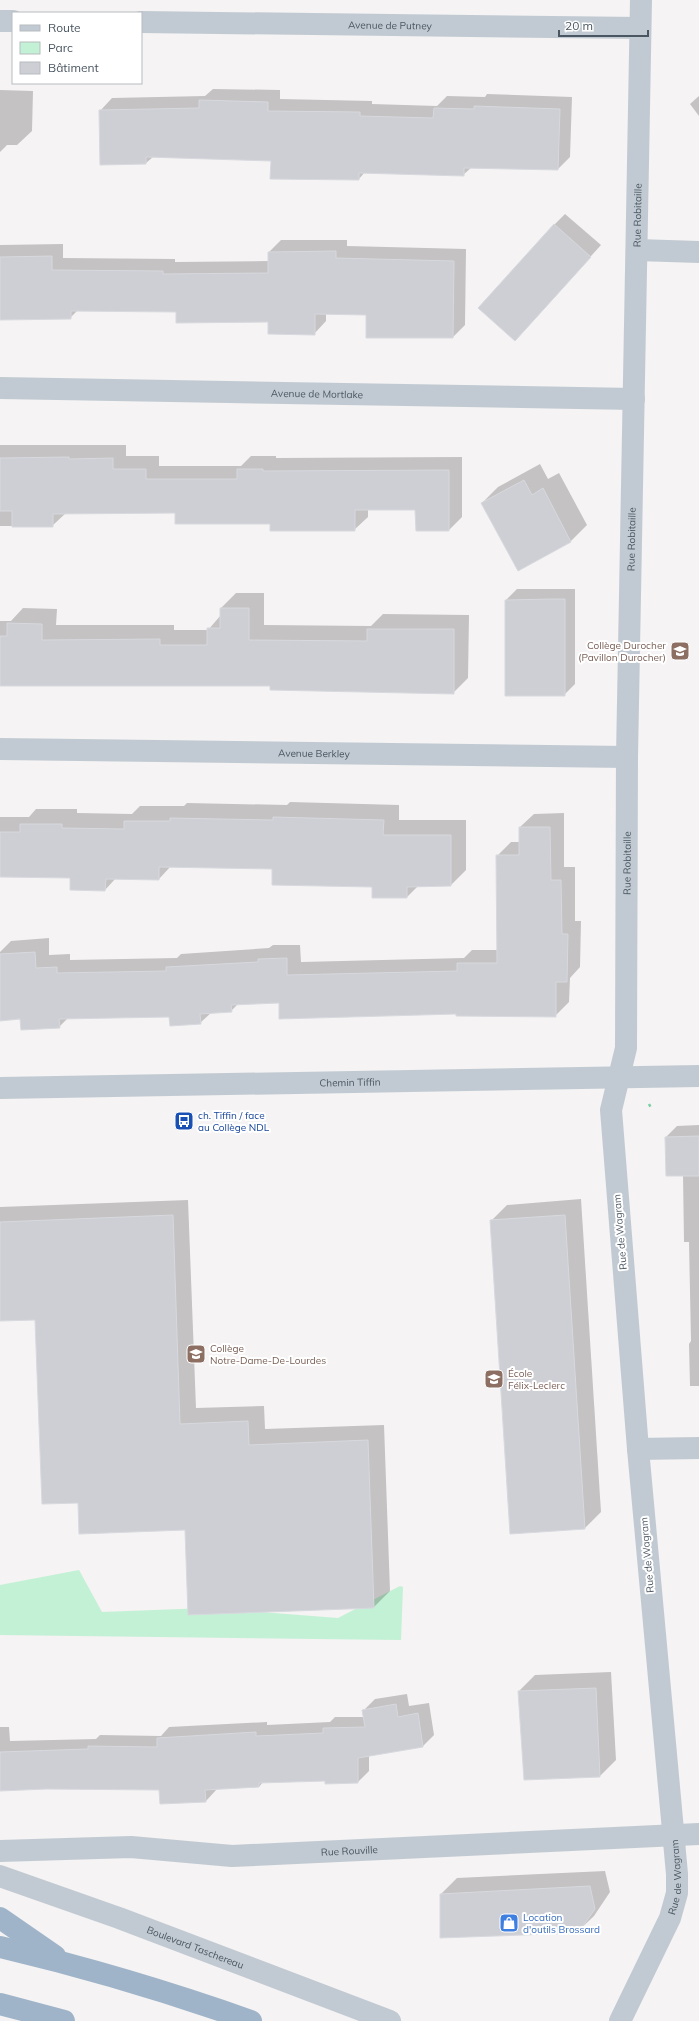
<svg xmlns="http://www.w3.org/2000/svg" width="699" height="2021" font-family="Mulish,sans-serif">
	<rect width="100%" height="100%" fill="#f5f3f3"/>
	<path fill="#c3f1d5" d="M 79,1570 L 102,1612 L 207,1608 L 338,1618 L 400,1586 L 403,1587 L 401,1640 L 0,1635 L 0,1585 Z"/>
	<g fill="#0003">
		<path d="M 213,89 L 280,90 L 280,99 L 372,101 L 372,104 L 437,106 L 447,96 L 485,97 L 487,94 L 572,97 L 570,157 L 558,169 L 472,167 L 463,175 L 365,172 L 359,179 L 272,160 L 153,157 L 146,163 L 100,111 L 112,98 L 205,96 Z"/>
		<path d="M 0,90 L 33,91 L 32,131 L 17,145 L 7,145 L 0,152 Z"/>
		<path d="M 699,96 L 699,116 L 690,104 Z"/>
		<path d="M 565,214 L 601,245 L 526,328 L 554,225 Z"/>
		<path d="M 281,240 L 347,240 L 347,246 L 466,249 L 465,325 L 453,337 L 367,314 L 326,314 L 326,321 L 314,334 L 269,321 L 177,311 L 78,310 L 70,318 L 0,319 L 0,245 L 63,244 L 63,258 L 175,259 L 175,262 L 269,261 L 269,252 Z"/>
		<path d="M 0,445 L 126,445 L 126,456 L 159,456 L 159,466 L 241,466 L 251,456 L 276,456 L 276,458 L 462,457 L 462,517 L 449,530 L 416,509 L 368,509 L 368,517 L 354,530 L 271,523 L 176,512 L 66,513 L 52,526 L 0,526 Z"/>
		<path d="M 540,464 L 548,479 L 559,473 L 587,525 L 571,541 L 518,569 L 482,503 L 498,487 Z"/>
		<path d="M 517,589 L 575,589 L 575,684 L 564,695 L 506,695 L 506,600 Z"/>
		<path d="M 236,593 L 264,593 L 264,625 L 371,626 L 383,614 L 469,615 L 468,678 L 453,693 L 271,685 L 0,685 L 0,621 L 11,621 L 23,608 L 57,609 L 56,625 L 174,625 L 174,630 L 208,630 L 221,615 L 221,608 Z"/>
		<path d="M 290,802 L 399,805 L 399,820 L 466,820 L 466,870 L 451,885 L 418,886 L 407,897 L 373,886 L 273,868 L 171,866 L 159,879 L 116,878 L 105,890 L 71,877 L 0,876 L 0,817 L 29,817 L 36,809 L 77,809 L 77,813 L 132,814 L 140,806 L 184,806 L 187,803 L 287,805 Z"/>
		<path d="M 564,813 L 564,867 L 575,867 L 575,921 L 581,921 L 580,967 L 570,978 L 569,1002 L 555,1016 L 457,1013 L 280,1002 L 238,1004 L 231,1011 L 212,1012 L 200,1023 L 170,1016 L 68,1018 L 59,1027 L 21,1018 L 0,1020 L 0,952 L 11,941 L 49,938 L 49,955 L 70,954 L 70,960 L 177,958 L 181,954 L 269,948 L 273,945 L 300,945 L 301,962 L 464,958 L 472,950 L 498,950 L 497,856 L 511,842 L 520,842 L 520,827 L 534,814 Z"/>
		<path d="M 699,1125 L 699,1386 L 690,1386 L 689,1344 L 691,1341 L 689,1242 L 684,1242 L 683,1175 L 666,1137 L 677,1126 Z"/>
		<path d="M 581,1199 L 601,1512 L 585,1528 L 511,1532 L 491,1221 L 507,1205 Z"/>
		<path d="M 188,1200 L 196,1408 L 264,1406 L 265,1429 L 384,1425 L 390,1591 L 374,1607 L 189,1614 L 186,1529 L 79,1502 L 36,1319 L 0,1320 L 0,1207 Z"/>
		<path d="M 611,1672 L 616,1760 L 600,1776 L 525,1779 L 519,1691 L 535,1675 Z"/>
		<path d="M 407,1694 L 409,1706 L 429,1703 L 434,1735 L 423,1746 L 369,1755 L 369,1771 L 358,1782 L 326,1780 L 263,1782 L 259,1787 L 217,1789 L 206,1801 L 160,1789 L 47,1788 L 0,1790 L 0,1727 L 9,1727 L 10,1741 L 96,1739 L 100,1735 L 161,1736 L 169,1727 L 267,1722 L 267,1725 L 330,1722 L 335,1717 L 364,1717 L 363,1711 L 375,1699 Z"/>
		<path d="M 605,1871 L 610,1892 L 594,1916 L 577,1932 L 441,1894 L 457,1878 Z"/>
	</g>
	<g fill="#cdcfd5" stroke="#d7d9de">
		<path d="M 199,100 L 268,102 L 268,111 L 360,112 L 360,116 L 433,118 L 434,108 L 474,109 L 474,106 L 560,109 L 558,170 L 464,168 L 464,176 L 359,173 L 359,180 L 270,179 L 271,161 L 146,157 L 146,164 L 100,165 L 99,110 L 199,108 Z"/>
		<path d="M 554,224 L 591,257 L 515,341 L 478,308 Z"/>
		<path d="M 336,251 L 336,258 L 454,261 L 453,338 L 366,338 L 366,315 L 315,314 L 315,335 L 268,334 L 268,322 L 176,323 L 176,312 L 71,311 L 71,319 L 0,320 L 0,257 L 52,256 L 52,270 L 163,271 L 163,274 L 268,273 L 268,252 Z"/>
		<path d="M 69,457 L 69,459 L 113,458 L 113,469 L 146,469 L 146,479 L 237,479 L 237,469 L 263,469 L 263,471 L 449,470 L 449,531 L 416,531 L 415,510 L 355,510 L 355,531 L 270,531 L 270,524 L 175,524 L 175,513 L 53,514 L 53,527 L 12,527 L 12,511 L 0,511 L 0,458 Z"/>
		<path d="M 524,480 L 532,495 L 543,488 L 571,542 L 518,571 L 481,503 Z"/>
		<path d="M 552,599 L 565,599 L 565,696 L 505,696 L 505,600 Z"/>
		<path d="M 220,608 L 249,608 L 249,640 L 367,641 L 367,629 L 454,629 L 454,694 L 270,690 L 270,686 L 0,686 L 0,636 L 7,636 L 7,623 L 42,624 L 42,640 L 160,639 L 160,645 L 207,645 L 207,628 L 220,628 Z"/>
		<path d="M 273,817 L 384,820 L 383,835 L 451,835 L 451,886 L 407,887 L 407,898 L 372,898 L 372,887 L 272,885 L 272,869 L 159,867 L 159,880 L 106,879 L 105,891 L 70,890 L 70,878 L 0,877 L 0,832 L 20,832 L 20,824 L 62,824 L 62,828 L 124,829 L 124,821 L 170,821 L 170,818 L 273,820 Z"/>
		<path d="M 519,827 L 550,827 L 551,880 L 561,880 L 562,934 L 568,934 L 567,982 L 556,982 L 556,1017 L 456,1016 L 456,1014 L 279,1019 L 279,1003 L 231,1005 L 232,1012 L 200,1014 L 201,1024 L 170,1026 L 169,1017 L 59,1019 L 60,1028 L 21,1030 L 20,1019 L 0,1021 L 0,954 L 35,952 L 36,968 L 57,967 L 57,973 L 166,971 L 166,967 L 258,962 L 258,959 L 287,958 L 287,975 L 457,971 L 457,963 L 497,963 L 496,855 L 519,855 Z"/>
		<path d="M 699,1136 L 699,1176 L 666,1176 L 665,1137 Z"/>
		<path d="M 173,1215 L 180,1424 L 248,1421 L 249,1445 L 368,1440 L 374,1608 L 188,1615 L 185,1530 L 79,1534 L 78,1503 L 42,1504 L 35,1320 L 0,1321 L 0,1222 Z"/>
		<path d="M 565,1215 L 585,1529 L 510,1534 L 490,1220 Z"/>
		<path d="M 596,1688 L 600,1777 L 524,1780 L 518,1691 Z"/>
		<path d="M 396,1704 L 398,1717 L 418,1713 L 423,1747 L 358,1758 L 358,1783 L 325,1784 L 325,1781 L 259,1783 L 259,1787 L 205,1790 L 206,1802 L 160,1804 L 159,1790 L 47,1789 L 0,1791 L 0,1752 L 88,1749 L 88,1746 L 157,1747 L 157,1738 L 256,1732 L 256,1736 L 323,1733 L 323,1728 L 365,1727 L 362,1710 Z"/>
		<path d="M 590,1886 L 595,1909 L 578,1933 L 440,1938 L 440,1894 Z"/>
	</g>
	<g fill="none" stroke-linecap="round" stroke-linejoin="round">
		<path stroke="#7ad0a6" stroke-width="2.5" stroke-dasharray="3 2" stroke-linecap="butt" d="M 649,1104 L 651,1108"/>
		<g stroke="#c1cad2" stroke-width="22">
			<path d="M 0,21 L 13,21"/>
			<path id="s1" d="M 141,22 L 640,28"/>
			<path d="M 637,250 L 699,252"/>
			<path id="s2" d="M 0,388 L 634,399"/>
			<path id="s3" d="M 0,749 L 627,757"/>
			<path d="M 638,1449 L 699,1448"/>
			<path id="s4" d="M 0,1851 L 131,1847 L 232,1856 L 699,1834"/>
			<path id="s5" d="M 620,2021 L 670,1918 L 677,1893 L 677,1874 L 638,1449 L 611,1110 L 626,1048 L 627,757 L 641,0"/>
		</g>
		<g stroke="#c1cad2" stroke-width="22">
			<path id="s6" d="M 0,1088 L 699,1076"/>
			<path id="s7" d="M 0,1876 L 119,1918 L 390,2021"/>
		</g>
		<g stroke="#9fb4c9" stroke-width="22">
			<path d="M 0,1918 L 55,1956"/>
			<path d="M 0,1947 C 85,1967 169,1992 251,2021"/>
			<path d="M 0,2004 L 64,2021"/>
		</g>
	</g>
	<defs>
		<g id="school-square" transform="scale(1)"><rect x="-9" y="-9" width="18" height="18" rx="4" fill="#8d6e63" stroke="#fff"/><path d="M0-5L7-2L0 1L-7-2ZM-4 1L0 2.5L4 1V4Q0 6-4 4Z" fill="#fff"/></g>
		<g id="bus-square" transform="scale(1)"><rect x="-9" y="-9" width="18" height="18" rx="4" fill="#1a4fb4" stroke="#fff"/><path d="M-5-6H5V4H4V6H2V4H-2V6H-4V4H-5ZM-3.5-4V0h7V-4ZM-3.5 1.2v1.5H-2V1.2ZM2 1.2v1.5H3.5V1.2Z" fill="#fff"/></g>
		<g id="shop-square" transform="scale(1)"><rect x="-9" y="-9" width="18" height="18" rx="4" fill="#3f7fe0" stroke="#fff"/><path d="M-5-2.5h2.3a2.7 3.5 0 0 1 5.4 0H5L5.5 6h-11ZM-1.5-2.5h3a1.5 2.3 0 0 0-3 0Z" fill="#fff"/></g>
	</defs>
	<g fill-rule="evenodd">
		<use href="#school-square" x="680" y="651"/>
		<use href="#bus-square" x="184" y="1121"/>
		<use href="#school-square" x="196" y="1354"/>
		<use href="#school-square" x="494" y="1379"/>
		<use href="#shop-square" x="509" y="1923"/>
	</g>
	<g text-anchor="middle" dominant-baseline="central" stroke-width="4" stroke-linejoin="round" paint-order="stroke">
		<g font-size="10" fill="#4a5661" stroke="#fff">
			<text stroke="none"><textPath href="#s1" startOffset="249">Avenue de Putney</textPath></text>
			<text stroke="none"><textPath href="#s5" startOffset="1823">Rue Robitaille</textPath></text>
			<text stroke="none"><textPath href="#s2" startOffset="317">Avenue de Mortlake</textPath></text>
			<text stroke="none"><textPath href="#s5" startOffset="1499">Rue Robitaille</textPath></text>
			<text stroke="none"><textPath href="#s3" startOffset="314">Avenue Berkley</textPath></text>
			<text stroke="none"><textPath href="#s5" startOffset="1175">Rue Robitaille</textPath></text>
			<text stroke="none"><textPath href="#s6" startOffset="350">Chemin Tiffin</textPath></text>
			<text transform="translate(620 1232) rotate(-95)">Rue de Wagram</text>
			<text transform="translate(647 1555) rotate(-95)">Rue de Wagram</text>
			<text stroke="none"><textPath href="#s4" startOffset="350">Rue Rouville</textPath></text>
			<text stroke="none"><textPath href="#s5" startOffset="156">Rue de Wagram</textPath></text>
			<text stroke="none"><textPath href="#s7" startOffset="208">Boulevard Taschereau</textPath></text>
		</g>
		<g font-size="10" fill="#785e54" stroke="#fff" text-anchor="start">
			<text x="666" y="645" text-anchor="end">Collège Durocher<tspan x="666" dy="12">(Pavillon Durocher)</tspan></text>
			<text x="210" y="1348">Collège<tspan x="210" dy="12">Notre-Dame-De-Lourdes</tspan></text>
			<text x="508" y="1373">École<tspan x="508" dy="12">Félix-Leclerc</tspan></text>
		</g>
		<g font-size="10" fill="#164399" stroke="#fff" text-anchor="start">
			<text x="198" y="1115">ch. Tiffin / face<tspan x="198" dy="12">au Collège NDL</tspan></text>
		</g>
		<g font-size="10" fill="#366cbe" stroke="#fff" text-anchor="start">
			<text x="523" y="1917">Location<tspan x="523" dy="12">d'outils Brossard</tspan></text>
		</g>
	</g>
	<rect x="12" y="12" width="130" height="72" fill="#ffffff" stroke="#b7bbc0"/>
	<rect x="20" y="25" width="20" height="6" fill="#c1cad2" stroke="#b7bbc0"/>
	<text x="48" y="32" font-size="12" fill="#4a5661">Route</text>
	<rect x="20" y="42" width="20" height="12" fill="#c3f1d5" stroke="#b7bbc0"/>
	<text x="48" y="52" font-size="12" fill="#4a5661">Parc</text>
	<rect x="20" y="62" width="20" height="12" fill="#cdcfd5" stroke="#b7bbc0"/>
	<text x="48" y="72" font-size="12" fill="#4a5661">Bâtiment</text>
	<path d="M559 30v6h89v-6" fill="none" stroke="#4a5661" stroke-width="2"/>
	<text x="565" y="30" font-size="12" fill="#4a5661" stroke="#ffffff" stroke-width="3" paint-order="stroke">20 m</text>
</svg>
